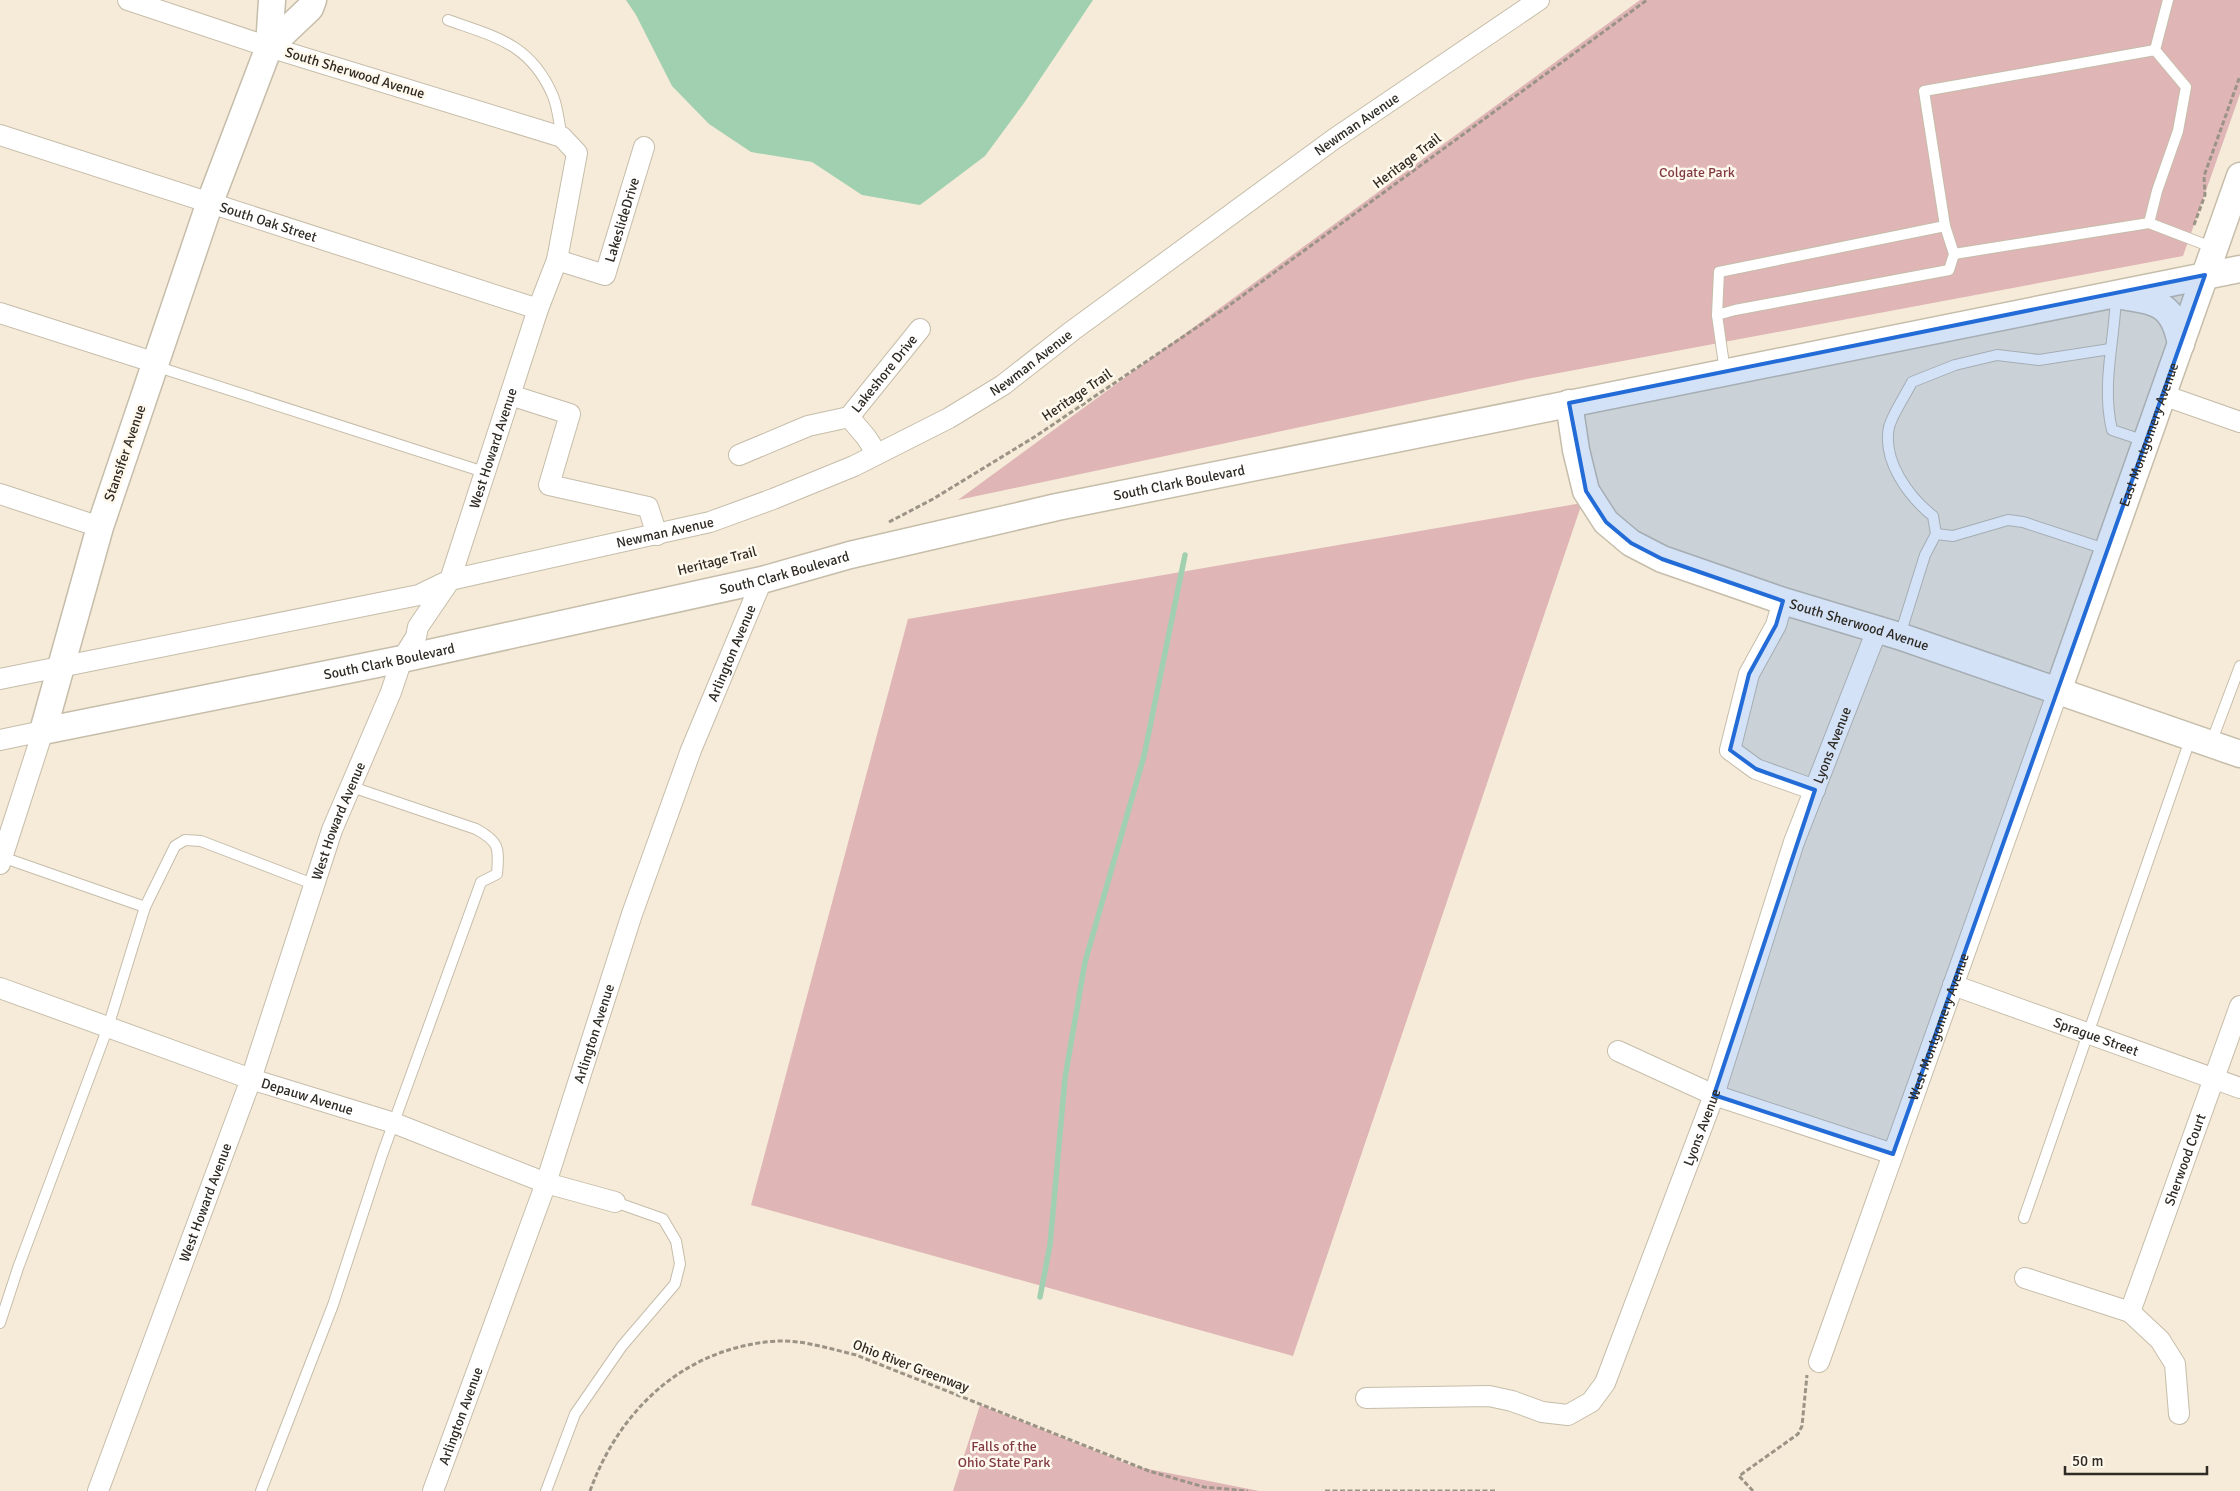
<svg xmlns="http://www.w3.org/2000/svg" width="2240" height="1491" font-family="Signika,sans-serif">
	<rect width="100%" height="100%" fill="#f5ebd8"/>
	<g fill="#dfb5b6">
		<path d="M 1640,0 L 2240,0 L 2240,94 L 2183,256 L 1522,380 L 958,500 Z"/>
		<path d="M 1582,503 L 1293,1356 L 751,1205 L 908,619 Z"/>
		<path d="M 980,1405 L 1133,1466 L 1259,1491 L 953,1491 Z"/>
	</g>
	<path fill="#a0d0b0" d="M 626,0 L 1093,0 L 1024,103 L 985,156 L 920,205 L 862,195 L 812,162 L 751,152 L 709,124 L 672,86 L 636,15 Z"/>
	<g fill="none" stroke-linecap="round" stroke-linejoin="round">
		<path stroke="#a0d0b0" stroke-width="5.5" d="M 1040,1297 L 1050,1245 L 1065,1078 L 1085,962 L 1144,756 L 1185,555"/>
		<g stroke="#c6bdaa" stroke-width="12">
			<g id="service">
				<path d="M 448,20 C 496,37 531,44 553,96 C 558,108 559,124 562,137"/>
				<path d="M 2155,50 L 2168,0"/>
				<path d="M 1954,254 L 2149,223 L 2214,248"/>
				<path d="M 2116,295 C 2115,339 2101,385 2112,430 L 2145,441"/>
				<path d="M 1717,315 L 1735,310 L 1949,270 L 1954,254 L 1945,226 L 1924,91 L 2155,50 L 2186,87 L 2178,131 L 2157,191 L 2149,223"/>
				<path d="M 155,366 L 484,472"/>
				<path d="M 1725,372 L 1717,315 L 1719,272 L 1945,226"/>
				<path d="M 1936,534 L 1953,536 L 2008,520 L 2023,522 L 2108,550"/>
				<path d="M 1900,635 L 1925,555 L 1936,534 L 1933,516 C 1909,497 1882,461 1889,427 C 1893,413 1905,396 1912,382 L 1955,365 L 1997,355 L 2039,360 L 2110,349"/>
				<path d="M 2211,743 L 2240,666"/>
				<path d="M 2,857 L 145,907 L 175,846 L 185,840 L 201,841 L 313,884"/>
				<path d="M 2024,1218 L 2191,737"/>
				<path d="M 0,1323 L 18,1268 L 108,1027 L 145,907"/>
				<path d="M 261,1491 L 333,1305 L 382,1155 L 481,882 L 497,874 C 499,848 500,842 476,829 L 349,786"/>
				<path d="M 546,1491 L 575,1414 L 622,1346 L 675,1284 L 680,1264 L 676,1241 L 663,1219 L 615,1202"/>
			</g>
		</g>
		<g stroke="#c6bdaa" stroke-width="22">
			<g id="minor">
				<path id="s1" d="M 0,135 L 538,309"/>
				<path id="s2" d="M 557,260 L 605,275 L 644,147"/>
				<path d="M 0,313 L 156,363"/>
				<path d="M 510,395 L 570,414 L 549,485 L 648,507 L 657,535"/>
				<path d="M 2163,395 L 2240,422"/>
				<path id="s3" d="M 849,417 L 920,329"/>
				<path d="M 739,455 L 808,426 L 849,417 L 866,437 L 877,454"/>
				<path d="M 0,494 L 100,527"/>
				<path d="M 1783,601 L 1776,625 L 1749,674 L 1730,750 L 1756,769 L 1815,790"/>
				<path id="s4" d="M 0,679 L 419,595 L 450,580 L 710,522 L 773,499 L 854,466 L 949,418 L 1003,385 L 1072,331 L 1334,139 L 1539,0"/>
				<path d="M 0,740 L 43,731 L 0,864"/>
				<path id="s5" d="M 1953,985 L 2240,1088"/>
				<path id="s6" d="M 0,988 L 251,1079 L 394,1123 L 546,1183 L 615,1202"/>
				<path d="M 1618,1051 L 1714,1095 L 1893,1154"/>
				<path d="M 2025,1278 L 2130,1312 L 2160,1340 L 2175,1364 L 2179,1414"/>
				<path id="s7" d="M 2130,1312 L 2240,1006"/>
				<path id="s8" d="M 1819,1362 L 2058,691"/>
				<path id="s9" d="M 1366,1398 L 1489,1396 L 1512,1401 L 1542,1412 L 1568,1415 L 1591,1402 L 1605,1383 L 1714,1095 L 1794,842 L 1877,630"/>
				<path id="s10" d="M 98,1491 L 251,1079 L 332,830 L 391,692 L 402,659 L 416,637 L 418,627 L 450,580 L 538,309 L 557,260 L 577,153 L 562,137 L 269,47 L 128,0"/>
				<path id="s11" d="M 433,1491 L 546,1183 L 632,914 L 691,750 L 762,580"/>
			</g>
		</g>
		<g stroke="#c6bdaa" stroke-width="29">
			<g id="tertiary">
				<path id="s12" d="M 272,0 L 269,47 L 210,202 L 100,527 L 43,731 L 402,659 L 762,580 L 850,555 L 1057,507 L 2240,269"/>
				<path d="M 269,47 L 310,8 L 313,0"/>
				<path d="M 2122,296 C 2159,302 2173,304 2181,344"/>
				<path id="s13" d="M 1569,403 L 1576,450 L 1586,491 L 1606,522 L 1631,543 L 1662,559 L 1783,601 L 1899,636 L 2240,754"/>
				<path id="s14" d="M 2058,691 L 2240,176"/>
			</g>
		</g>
		<g stroke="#9b9386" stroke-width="3" stroke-dasharray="5 2.5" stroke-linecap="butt">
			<path d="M 2194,225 L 2205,195 L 2204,176 L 2240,76"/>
			<path d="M 889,522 L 933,499 L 1036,436 L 1227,307 L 1647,0"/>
			<path d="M 590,1491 C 620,1408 686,1347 777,1341 C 803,1340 831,1349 856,1355 L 1149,1471 L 1204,1487 L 1248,1491"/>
			<path d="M 1325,1491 L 1497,1491"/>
			<path d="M 1753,1491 L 1739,1476 L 1798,1434 L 1802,1426 L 1807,1375"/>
		</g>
		<use href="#service" stroke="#fff" stroke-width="10"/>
		<use href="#minor" stroke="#fff" stroke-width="20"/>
		<use href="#tertiary" stroke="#fff" stroke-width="26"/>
	</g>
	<path fill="#236cd7" fill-opacity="0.2" stroke="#236cd7" stroke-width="4" stroke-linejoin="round" d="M 2205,275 L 1893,1154 L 1714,1095 L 1815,790 L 1756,769 L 1730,750 L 1749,674 L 1776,625 L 1783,601 L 1662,559 L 1631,543 L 1606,522 L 1586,491 L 1569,403 Z"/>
	<g text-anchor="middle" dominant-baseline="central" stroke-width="5" stroke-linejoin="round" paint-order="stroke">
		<g font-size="14" fill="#2f2b24" stroke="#fff9ed">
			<text transform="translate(355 73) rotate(17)">South Sherwood Avenue</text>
			<text stroke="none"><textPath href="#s4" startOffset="1492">Newman Avenue</textPath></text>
			<text transform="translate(1407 161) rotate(-37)">Heritage Trail</text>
			<text stroke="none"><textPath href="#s1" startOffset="282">South Oak Street</textPath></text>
			<text stroke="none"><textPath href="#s2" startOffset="108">LakeslideDrive</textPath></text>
			<text stroke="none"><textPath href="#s4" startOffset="1088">Newman Avenue</textPath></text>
			<text stroke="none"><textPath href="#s3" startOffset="56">Lakeshore Drive</textPath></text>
			<text transform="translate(1077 395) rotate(-34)">Heritage Trail</text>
			<text stroke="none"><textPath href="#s14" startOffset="272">East Montgomery Avenue</textPath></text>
			<text stroke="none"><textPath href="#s10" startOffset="1118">West Howard Avenue</textPath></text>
			<text transform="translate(125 453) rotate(-71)">Stansifer Avenue</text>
			<text stroke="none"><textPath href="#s12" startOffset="1931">South Clark Boulevard</textPath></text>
			<text stroke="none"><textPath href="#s4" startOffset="682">Newman Avenue</textPath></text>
			<text transform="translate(717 561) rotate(-14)">Heritage Trail</text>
			<text stroke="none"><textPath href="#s12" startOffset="1526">South Clark Boulevard</textPath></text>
			<text stroke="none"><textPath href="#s13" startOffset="402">South Sherwood Avenue</textPath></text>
			<text stroke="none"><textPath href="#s11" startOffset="890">Arlington Avenue</textPath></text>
			<text stroke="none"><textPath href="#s12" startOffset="1121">South Clark Boulevard</textPath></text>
			<text stroke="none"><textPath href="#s9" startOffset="932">Lyons Avenue</textPath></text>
			<text stroke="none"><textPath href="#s10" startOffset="712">West Howard Avenue</textPath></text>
			<text stroke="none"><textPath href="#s8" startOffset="356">West Montgomery Avenue</textPath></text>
			<text stroke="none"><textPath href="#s11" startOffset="485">Arlington Avenue</textPath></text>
			<text stroke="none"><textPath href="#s5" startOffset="152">Sprague Street</textPath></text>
			<text stroke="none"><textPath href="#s6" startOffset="326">Depauw Avenue</textPath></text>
			<text stroke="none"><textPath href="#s9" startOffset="528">Lyons Avenue</textPath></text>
			<text stroke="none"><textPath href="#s7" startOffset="162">Sherwood Court</textPath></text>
			<text stroke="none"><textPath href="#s10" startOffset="308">West Howard Avenue</textPath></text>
			<text transform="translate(911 1366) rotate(21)">Ohio River Greenway</text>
			<text stroke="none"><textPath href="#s11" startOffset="80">Arlington Avenue</textPath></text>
		</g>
		<g font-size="14" fill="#813a41" stroke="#fff9ed">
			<text x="1697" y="172">Colgate Park</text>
			<text x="1004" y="1446">Falls of the<tspan x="1004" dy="16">Ohio State Park</tspan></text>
		</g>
	</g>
	<path d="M2065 1466v8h142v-8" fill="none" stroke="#2f2b24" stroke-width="2.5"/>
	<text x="2072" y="1466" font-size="15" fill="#2f2b24" stroke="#fff9ed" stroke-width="4" paint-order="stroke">50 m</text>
</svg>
